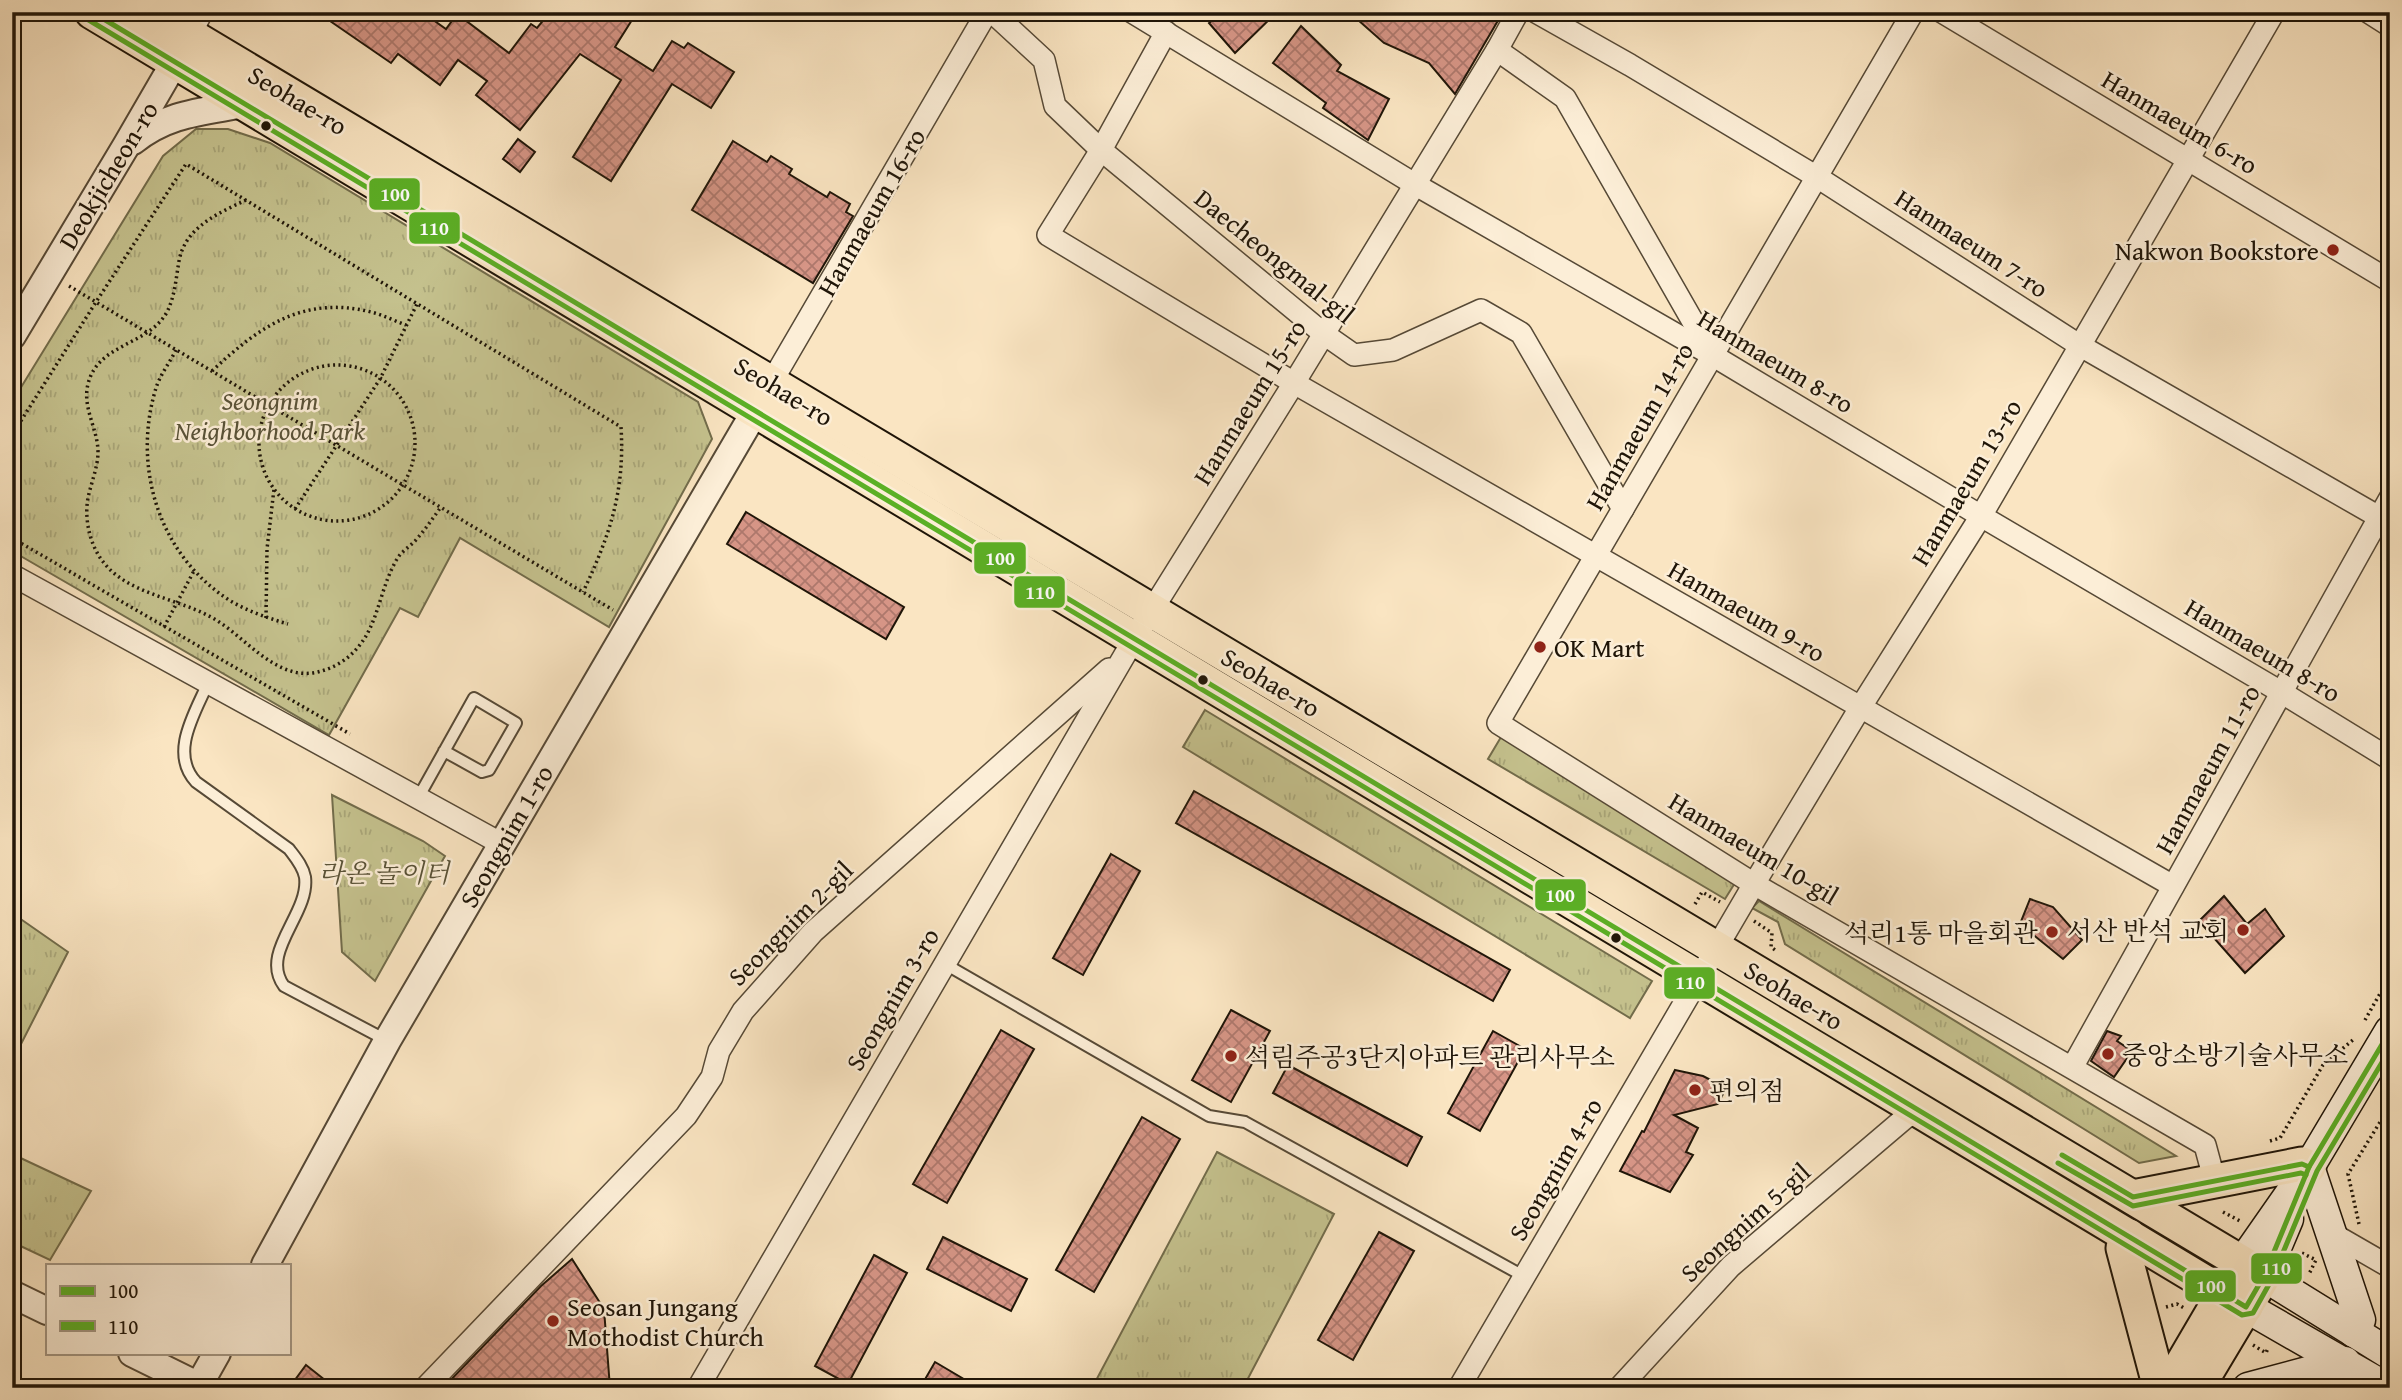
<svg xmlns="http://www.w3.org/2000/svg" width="2402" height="1400" font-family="'Gentium Book Plus','Noto Serif KR',serif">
	<defs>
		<pattern id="park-tufts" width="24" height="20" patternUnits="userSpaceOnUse" patternTransform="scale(1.75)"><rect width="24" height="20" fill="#c5c28e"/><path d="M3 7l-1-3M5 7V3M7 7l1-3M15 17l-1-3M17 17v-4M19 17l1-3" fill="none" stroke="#a9a679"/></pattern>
		<pattern id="building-cross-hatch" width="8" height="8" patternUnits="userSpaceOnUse" patternTransform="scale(1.75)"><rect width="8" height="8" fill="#d69586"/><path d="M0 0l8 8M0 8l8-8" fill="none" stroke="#ad786c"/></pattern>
	</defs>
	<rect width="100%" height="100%" fill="#fae5c2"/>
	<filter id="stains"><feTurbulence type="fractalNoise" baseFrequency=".00286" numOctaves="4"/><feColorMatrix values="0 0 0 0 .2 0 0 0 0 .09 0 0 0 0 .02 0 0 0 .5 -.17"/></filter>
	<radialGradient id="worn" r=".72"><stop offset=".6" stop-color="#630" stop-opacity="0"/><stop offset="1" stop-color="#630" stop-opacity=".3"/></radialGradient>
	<g fill="url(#park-tufts)" stroke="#726c4b" stroke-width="2">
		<path d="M 196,129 L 228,129 L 270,143 L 698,402 L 712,439 L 609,627 L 460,538 L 418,617 L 400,608 L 329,735 L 12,551 L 12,402 L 163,156 Z"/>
		<path d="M 1205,710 L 1652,981 L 1630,1018 L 1183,747 Z"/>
		<path d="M 1501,737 L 1738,878 L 1725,899 L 1488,759 Z"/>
		<path d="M 332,795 L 423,841 L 445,856 L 375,981 L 342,952 Z"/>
		<path d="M 1759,901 L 2176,1156 L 2139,1163 L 1785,944 L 1778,922 L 1752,908 Z"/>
		<path d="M 12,913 L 68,952 L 21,1044 L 12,1038 Z"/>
		<path d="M 1217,1152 L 1334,1214 L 1243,1388 L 1092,1388 Z"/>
		<path d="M 12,1154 L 91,1191 L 50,1260 L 12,1242 Z"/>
	</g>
	<g fill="url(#building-cross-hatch)" stroke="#1f1508" stroke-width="2">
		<path d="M 317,12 L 385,12 L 398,21 L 404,12 L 422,12 L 446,29 L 457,14 L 509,53 L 531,24 L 537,28 L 550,12 L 637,12 L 615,47 L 653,71 L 672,41 L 684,48 L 688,43 L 734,72 L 711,108 L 672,84 L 611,181 L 573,157 L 621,80 L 580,54 L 520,130 L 476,95 L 487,81 L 458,60 L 440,85 L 398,54 L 391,63 Z"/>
		<path d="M 1222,12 L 1277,12 L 1235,53 L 1209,23 Z"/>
		<path d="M 1349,12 L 1503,12 L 1455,94 L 1429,63 L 1384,43 Z"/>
		<path d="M 1301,26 L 1341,65 L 1337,71 L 1389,99 L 1368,140 L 1323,108 L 1326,103 L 1273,63 Z"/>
		<path d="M 518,139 L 535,152 L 520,172 L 503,159 Z"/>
		<path d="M 733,141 L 767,162 L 771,156 L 792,169 L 789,174 L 827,197 L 830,192 L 850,204 L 846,212 L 853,216 L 813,283 L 692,210 Z"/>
		<path d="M 746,512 L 904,607 L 886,639 L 727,544 Z"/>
		<path d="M 1194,791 L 1510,970 L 1493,1001 L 1176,823 Z"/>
		<path d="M 1111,854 L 1140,871 L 1083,975 L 1053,958 Z"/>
		<path d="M 2224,896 L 2247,924 L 2265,909 L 2284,936 L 2245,973 L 2199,921 Z"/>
		<path d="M 2030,899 L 2053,907 L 2082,940 L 2063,959 L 2020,924 Z"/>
		<path d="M 1231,1010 L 1270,1031 L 1231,1102 L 1192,1080 Z"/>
		<path d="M 1001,1030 L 1034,1049 L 947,1203 L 913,1184 Z"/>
		<path d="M 1493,1031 L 1525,1049 L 1480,1131 L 1448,1113 Z"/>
		<path d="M 2107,1031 L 2121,1036 L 2117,1041 L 2132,1051 L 2114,1077 L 2091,1061 Z"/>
		<path d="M 1288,1065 L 1422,1137 L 1407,1166 L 1273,1093 Z"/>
		<path d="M 1675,1070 L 1703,1076 L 1726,1088 L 1718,1104 L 1674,1115 L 1698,1128 L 1686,1152 L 1693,1155 L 1670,1192 L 1620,1171 L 1642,1131 L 1644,1132 Z"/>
		<path d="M 1142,1117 L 1180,1139 L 1094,1292 L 1056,1270 Z"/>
		<path d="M 1379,1232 L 1414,1251 L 1353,1360 L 1318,1340 Z"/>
		<path d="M 943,1237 L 1027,1279 L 1011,1311 L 927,1269 Z"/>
		<path d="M 874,1255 L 907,1273 L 848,1384 L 815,1366 Z"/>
		<path d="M 572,1259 L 604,1309 L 610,1388 L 443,1388 L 541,1286 Z"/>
		<path d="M 935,1362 L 979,1388 L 920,1388 Z"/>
		<path d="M 306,1365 L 335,1388 L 289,1388 Z"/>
	</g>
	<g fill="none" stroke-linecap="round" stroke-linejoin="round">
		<g stroke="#564936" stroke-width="14">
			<g id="service">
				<path d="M 208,683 C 195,713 169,753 196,782 L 289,849 C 295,857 303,866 305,877 C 310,914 259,952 284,986 L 386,1040"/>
				<path d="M 418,798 L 474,698 L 516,723 L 489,770 L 482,772 L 444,751"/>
				<path d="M 945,964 L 1209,1116 L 1245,1122 L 1525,1277"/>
			</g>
		</g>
		<g stroke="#564936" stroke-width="24">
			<g id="minor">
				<path d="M 992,12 L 1044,60 L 1055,106 L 1101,150 L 1324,334 L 1354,355 L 1393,350 L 1481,310 L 1521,333 L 1623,509"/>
				<path d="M 1132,12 L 1416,185 L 1712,355 L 1981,516 L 2281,692 L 2390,759"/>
				<path d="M 1536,12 L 1630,65 L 1817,177 L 2079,345 L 2379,517"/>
				<path d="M 1913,12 L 1498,723 L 1754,884 L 2205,1145 L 2215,1182"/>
				<path d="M 1942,12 L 2390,281"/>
				<path d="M 2368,12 L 2390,26"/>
				<path d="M 1166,32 L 1101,150 L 1048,235 L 1294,383 L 2173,886"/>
				<path d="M 190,35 L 202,12"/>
				<path d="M 1497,50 L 1565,98 L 1712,355"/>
				<path d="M 771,383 L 987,12"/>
				<path d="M 12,575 L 502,844"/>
				<path d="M 2073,1066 L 2390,498"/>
				<path d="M 2331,1233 L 2390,1267"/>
				<path d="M 425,1388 L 686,1116 L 712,1077 L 719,1051 L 743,1011 L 813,932 L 1109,669"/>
				<path d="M 698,1388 L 1134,639 L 1294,383 L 1497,50 L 1518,12"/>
				<path d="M 1459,1388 L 1754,884 L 1860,708 L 1981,516 L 2274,12"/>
				<path d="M 1619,1388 L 1731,1266 L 1905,1118 L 1920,1110"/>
			</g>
		</g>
		<g stroke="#564936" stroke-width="30">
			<g id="tertiary">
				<path d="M 133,141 C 168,113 201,112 244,104"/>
				<path d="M 12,336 L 126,146 L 184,46"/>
				<path d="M 265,1265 L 387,1041 L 764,396"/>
				<path d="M 12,1294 L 47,1311"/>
				<path d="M 132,1353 L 203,1388"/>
				<path d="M 199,1385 L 217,1353"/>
			</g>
		</g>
		<g stroke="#1f1508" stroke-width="33">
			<g id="secondary">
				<path d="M 2309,1167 L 2360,1320 L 2354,1332"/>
				<path d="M 2288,1219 L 2264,1276 L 2390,1354"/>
				<path d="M 2242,1263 L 2309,1167 L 2390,1031"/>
				<path d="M 2246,1307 L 2387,1388"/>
				<path d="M 2248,1388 L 2345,1362"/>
			</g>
		</g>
		<g stroke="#1f1508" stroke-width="37">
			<g id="primary">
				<path d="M 92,12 L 2246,1307"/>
				<path d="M 151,12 L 2264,1276 L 2197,1388"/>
				<path d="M 2133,1197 L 2302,1164 L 2309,1167"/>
				<path d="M 2129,1236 L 2123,1248 L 2160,1388"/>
				<path d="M 2168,1388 L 2235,1274"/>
			</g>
		</g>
		<g stroke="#1f1508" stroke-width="3.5" stroke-dasharray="2 3.5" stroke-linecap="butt">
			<path d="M 246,200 C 219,213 185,227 179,261 C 176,278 175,296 167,312 C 148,346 98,343 88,384 C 82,408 98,429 98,452 C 98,467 91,483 88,498 C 84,519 90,546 104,563 C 128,593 174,598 207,615 C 238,630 260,663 294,672 C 310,676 326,671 340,663 C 380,637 375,597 397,559 C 401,552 409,547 415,541 C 425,530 433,518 441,507"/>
			<path d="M 69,286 L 613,610"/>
			<path d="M 176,350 C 170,362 160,375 156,388 C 132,466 158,554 229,600 C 247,611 268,618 288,624"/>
			<circle cx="337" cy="443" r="78"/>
			<path d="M 212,371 C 259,327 303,295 371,312 C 383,315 395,321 406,325"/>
			<path d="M 12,435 L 96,302 L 186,164 L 621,427 C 625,491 610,535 583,592"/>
			<path d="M 295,509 L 380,379 L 417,304"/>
			<path d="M 12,538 L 350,734"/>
			<path d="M 266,618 L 267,549 L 274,489"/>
			<path d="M 164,627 L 195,569"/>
			<path d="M 1695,904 L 1702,892 L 1720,902"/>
			<path d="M 1754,921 L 1772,933 L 1771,947 L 1775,950"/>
			<path d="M 2365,1020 L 2390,976"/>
			<path d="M 2270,1141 L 2280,1138 L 2323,1065 L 2354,1039"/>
			<path d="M 2223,1212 L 2242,1222"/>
			<path d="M 2359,1224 L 2348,1174 L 2390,1106"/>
			<path d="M 2302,1253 L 2316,1260 L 2309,1274"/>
			<path d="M 2166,1307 L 2177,1304 L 2184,1308"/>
			<path d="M 2253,1345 L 2266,1353 L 2268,1348"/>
		</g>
		<use href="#service" stroke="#fceed7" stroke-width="10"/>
		<use href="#minor" stroke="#fceed7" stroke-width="21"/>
		<use href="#tertiary" stroke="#fceed7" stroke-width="26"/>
		<use href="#secondary" stroke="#fceed7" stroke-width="30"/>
		<use href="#primary" stroke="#fae5c2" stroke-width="33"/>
		<g stroke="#fceed7" stroke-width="10">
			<g id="bus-1">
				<path d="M 92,12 L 2246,1307 L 2264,1276 L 2309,1167 L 2390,1031"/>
				<path d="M 2062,1155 L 2133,1197 L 2302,1164 L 2309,1167"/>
			</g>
		</g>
		<g stroke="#fceed7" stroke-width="10">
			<g id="bus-2">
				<path d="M 87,19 L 2242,1315 L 2253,1313 L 2272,1279 L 2317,1171 L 2390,1049"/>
				<path d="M 2058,1163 L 2133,1206 L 2301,1173 L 2306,1175"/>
			</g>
		</g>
		<use href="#bus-1" stroke="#5bb025" stroke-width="5"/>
		<use href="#bus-2" stroke="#5bb025" stroke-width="5"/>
	</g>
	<g fill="#1f1508" stroke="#fceed7" stroke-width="2.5">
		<circle cx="266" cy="126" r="6"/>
		<circle cx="1203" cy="680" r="6"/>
		<circle cx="1616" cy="938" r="6"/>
	</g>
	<g fill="#8f2418" stroke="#fceed7" stroke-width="2.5">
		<circle cx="2333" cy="250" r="7"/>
		<circle cx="1540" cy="647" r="7"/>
		<circle cx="2243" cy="930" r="7"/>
		<circle cx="2052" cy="932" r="7"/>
		<circle cx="2108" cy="1054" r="7"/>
		<circle cx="1231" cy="1056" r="7"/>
		<circle cx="1695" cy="1090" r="7"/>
		<circle cx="553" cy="1321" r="7"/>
	</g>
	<g text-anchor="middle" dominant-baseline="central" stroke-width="5" stroke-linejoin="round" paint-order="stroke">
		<g font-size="26" fill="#1f1508" stroke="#fceed7">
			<text transform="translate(298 100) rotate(31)">Seohae-ro</text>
			<text transform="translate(2180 122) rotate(31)">Hanmaeum 6-ro</text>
			<text transform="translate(108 175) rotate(-59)">Deokjicheon-ro</text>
			<text transform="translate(871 212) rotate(-60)">Hanmaeum 16-ro</text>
			<text transform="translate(1972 243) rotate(33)">Hanmaeum 7-ro</text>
			<text transform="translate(1275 256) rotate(39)">Daecheongmal-gil</text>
			<text transform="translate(1776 361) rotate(31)">Hanmaeum 8-ro</text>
			<text transform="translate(784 391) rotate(31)">Seohae-ro</text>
			<text transform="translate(1249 402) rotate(-58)">Hanmaeum 15-ro</text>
			<text transform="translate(1639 426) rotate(-60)">Hanmaeum 14-ro</text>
			<text transform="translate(1966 482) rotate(-59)">Hanmaeum 13-ro</text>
			<text transform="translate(1747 611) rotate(30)">Hanmaeum 9-ro</text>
			<text transform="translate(2263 650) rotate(31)">Hanmaeum 8-ro</text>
			<text transform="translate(1271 682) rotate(31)">Seohae-ro</text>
			<text transform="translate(2207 769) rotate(-61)">Hanmaeum 11-ro</text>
			<text transform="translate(506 836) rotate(-60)">Seongnim 1-ro</text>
			<text transform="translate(1754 848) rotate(31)">Hanmaeum 10-gil</text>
			<text transform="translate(790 923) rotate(-45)">Seongnim 2-gil</text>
			<text transform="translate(1794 995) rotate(31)">Seohae-ro</text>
			<text transform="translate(892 999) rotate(-60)">Seongnim 3-ro</text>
			<text transform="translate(1555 1169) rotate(-60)">Seongnim 4-ro</text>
			<text transform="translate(1745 1222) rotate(-42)">Seongnim 5-gil</text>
		</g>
		<g font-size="26" fill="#1f1508" stroke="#fceed7" text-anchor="start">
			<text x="2319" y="250" text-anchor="end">Nakwon Bookstore</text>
			<text x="1554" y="647">OK Mart</text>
			<text x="2229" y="930" text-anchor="end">서산 반석 교회</text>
			<text x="2038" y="932" text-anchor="end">석리1통 마을회관</text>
			<text x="2122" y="1054">중앙소방기술사무소</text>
			<text x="1245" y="1056">석림주공3단지아파트 관리사무소</text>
			<text x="1709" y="1090">편의점</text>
			<text x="567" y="1306">Seosan Jungang<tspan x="567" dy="30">Mothodist Church</tspan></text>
		</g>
		<g font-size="26" font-style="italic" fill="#595237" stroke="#fceed7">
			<text x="270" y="400">Seongnim<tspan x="270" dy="30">Neighborhood Park</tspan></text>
			<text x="384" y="872">라온 놀이터</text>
		</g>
	</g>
	<g stroke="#fceed7" stroke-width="2.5">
		<rect x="368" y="177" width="53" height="34" rx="7" fill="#5bb025"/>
		<rect x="408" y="211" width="53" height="34" rx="7" fill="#5bb025"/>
		<rect x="973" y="541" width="54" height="34" rx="7" fill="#5bb025"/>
		<rect x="1013" y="575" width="53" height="34" rx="7" fill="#5bb025"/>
		<rect x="1534" y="878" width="53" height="34" rx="7" fill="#5bb025"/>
		<rect x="1663" y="966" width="53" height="34" rx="7" fill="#5bb025"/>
		<rect x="2250" y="1252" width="53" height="33" rx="7" fill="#5bb025"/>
		<rect x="2184" y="1269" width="53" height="34" rx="7" fill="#5bb025"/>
	</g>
	<g font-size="19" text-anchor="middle" font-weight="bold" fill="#fff">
		<text x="395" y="201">100</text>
		<text x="434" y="235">110</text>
		<text x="1000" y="565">100</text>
		<text x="1040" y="599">110</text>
		<text x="1560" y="902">100</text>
		<text x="1690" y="989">110</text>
		<text x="2276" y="1275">110</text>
		<text x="2211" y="1293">100</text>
	</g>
	<rect width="2402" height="1400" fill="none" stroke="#fae5c2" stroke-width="42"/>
	<rect x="14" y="14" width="2374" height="1372" fill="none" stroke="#1f1508" stroke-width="3.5"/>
	<rect x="21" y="21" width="2360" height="1358" fill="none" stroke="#1f1508" stroke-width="2"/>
	<rect x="46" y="1264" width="245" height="91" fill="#fceed7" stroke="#a49784" stroke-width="2"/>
	<rect x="60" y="1286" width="35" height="10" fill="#5bb025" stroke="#a49784" stroke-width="2"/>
	<text x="108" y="1298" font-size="21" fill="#1f1508">100</text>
	<rect x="60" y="1321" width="35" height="10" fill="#5bb025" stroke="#a49784" stroke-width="2"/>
	<text x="108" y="1334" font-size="21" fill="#1f1508">110</text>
	<rect width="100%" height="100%" filter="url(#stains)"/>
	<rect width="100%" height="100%" fill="url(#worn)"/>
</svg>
